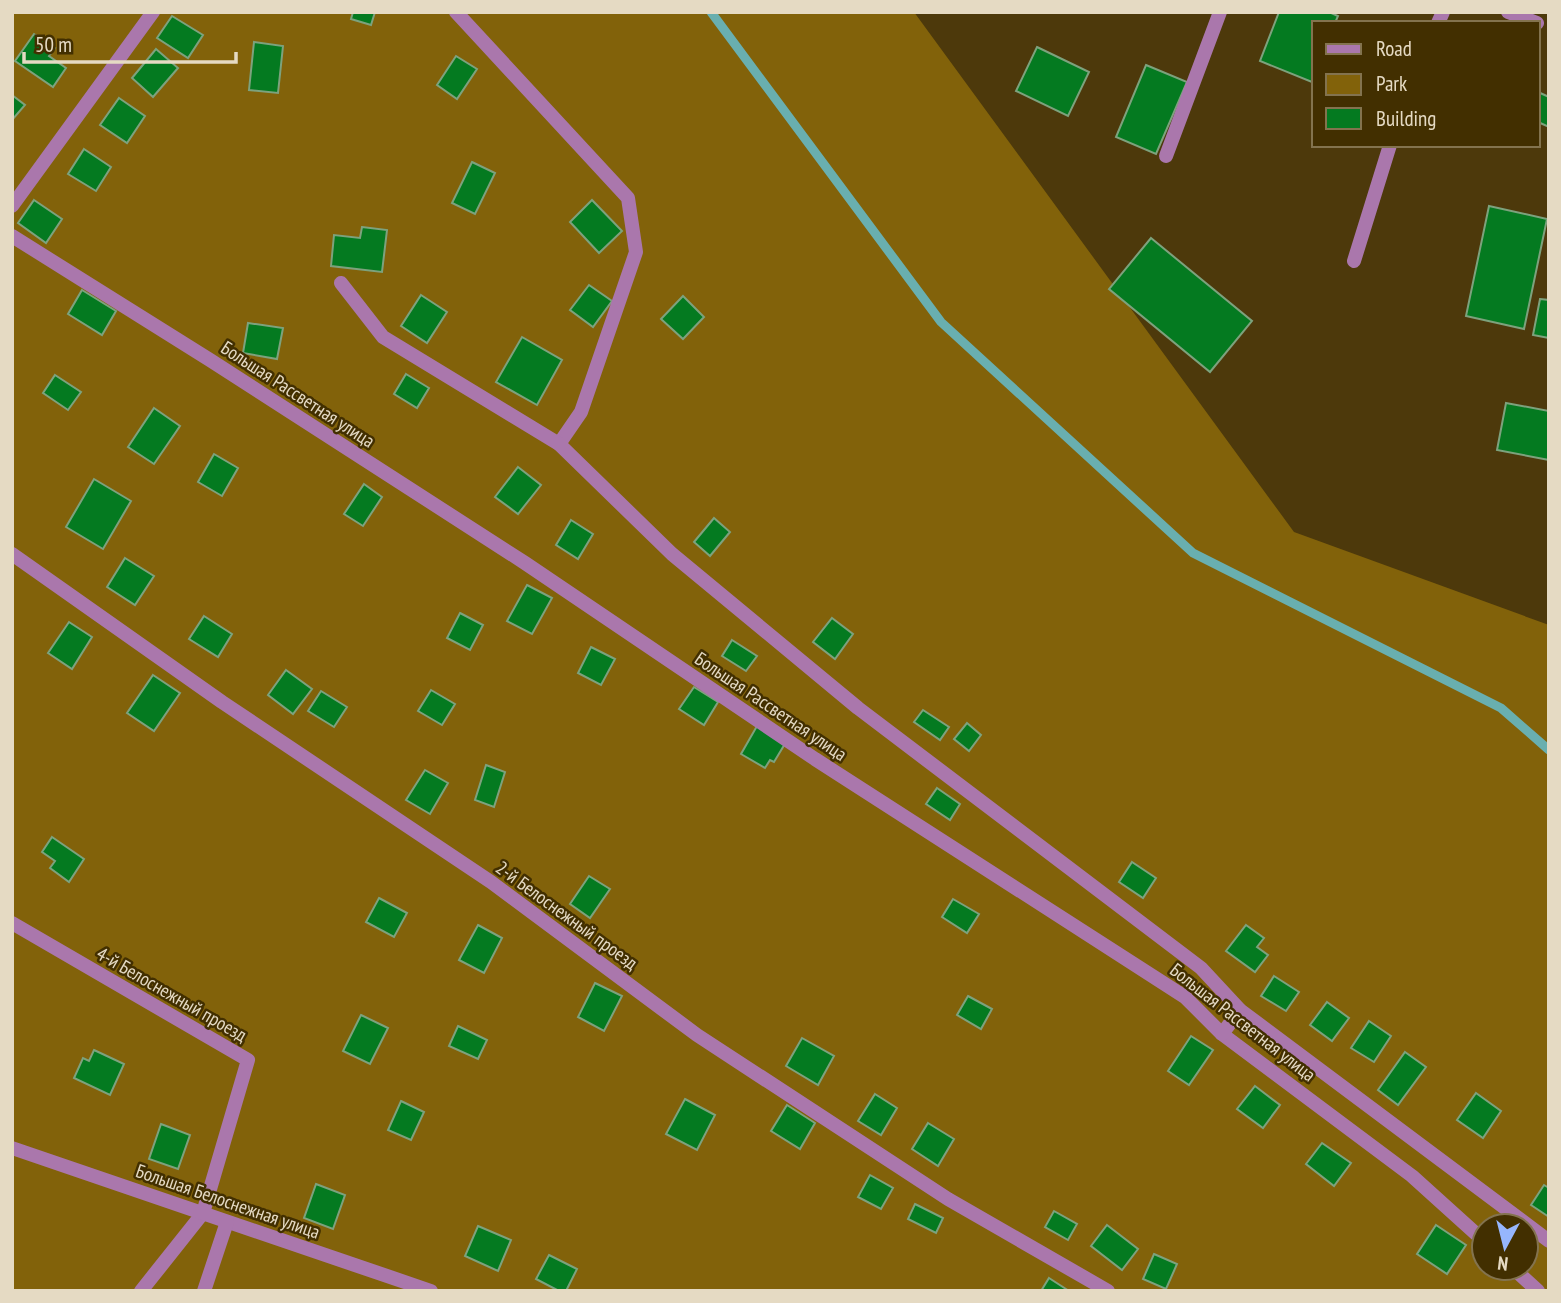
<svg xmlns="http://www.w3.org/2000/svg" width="1561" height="1303" font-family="'PT Sans Narrow',sans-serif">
	<rect width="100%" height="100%" fill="#4d390b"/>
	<path fill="#82620a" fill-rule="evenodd" d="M 12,12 L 914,12 L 1294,532 L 1549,625 L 1549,1291 L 12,1291 ZM 1484,1226 L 1526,1226 L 1526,1268 L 1484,1268 Z"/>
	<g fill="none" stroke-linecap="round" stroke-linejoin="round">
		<path stroke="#69afaf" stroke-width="9" d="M 711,12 L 941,322 L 1193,553 L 1501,708 L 1549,750"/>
	</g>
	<g fill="#047a20" stroke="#7da27d" stroke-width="2">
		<path d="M 353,12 L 375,12 L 371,25 L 351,19 Z"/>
		<path d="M 1279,12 L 1329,12 L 1338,16 L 1335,23 L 1314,23 L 1312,82 L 1260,61 Z"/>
		<path d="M 172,16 L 203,35 L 188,58 L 157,38 Z"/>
		<path d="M 34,34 L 55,48 L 49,56 L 66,68 L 53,87 L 15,61 Z"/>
		<path d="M 254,42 L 283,46 L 278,93 L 249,90 Z"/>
		<path d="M 1037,47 L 1089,72 L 1068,116 L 1016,91 Z"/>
		<path d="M 156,49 L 178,68 L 153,97 L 132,78 Z"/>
		<path d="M 456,56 L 477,69 L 457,99 L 437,85 Z"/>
		<path d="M 1146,65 L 1187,82 L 1156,154 L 1116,137 Z"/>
		<path d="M 1538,92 L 1549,97 L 1549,127 L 1538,122 Z"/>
		<path d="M 12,95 L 25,105 L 12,120 Z"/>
		<path d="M 119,98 L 145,116 L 127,143 L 100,125 Z"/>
		<path d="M 84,149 L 111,167 L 96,191 L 68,174 Z"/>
		<path d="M 472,162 L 495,173 L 475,214 L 452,203 Z"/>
		<path d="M 34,200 L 62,219 L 46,243 L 18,223 Z"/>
		<path d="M 592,200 L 622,231 L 599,253 L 570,222 Z"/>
		<path d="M 1489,206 L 1547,219 L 1524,329 L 1466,316 Z"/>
		<path d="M 362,227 L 387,230 L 382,272 L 331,266 L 334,235 L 360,238 Z"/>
		<path d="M 1151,238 L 1252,321 L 1210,372 L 1109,289 Z"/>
		<path d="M 589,285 L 612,301 L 593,327 L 570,310 Z"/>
		<path d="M 82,290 L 116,311 L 102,335 L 68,314 Z"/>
		<path d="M 421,295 L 447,312 L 427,343 L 401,326 Z"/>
		<path d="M 683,296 L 704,317 L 683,339 L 661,319 Z"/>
		<path d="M 1540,299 L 1549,300 L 1549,338 L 1533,335 Z"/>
		<path d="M 248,323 L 283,328 L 277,359 L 243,353 Z"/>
		<path d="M 522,337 L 562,360 L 537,405 L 496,382 Z"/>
		<path d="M 406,374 L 429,388 L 417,408 L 394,394 Z"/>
		<path d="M 55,375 L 81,392 L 68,410 L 43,393 Z"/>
		<path d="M 1506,403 L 1549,411 L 1549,460 L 1497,450 Z"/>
		<path d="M 154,408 L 180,426 L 154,464 L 128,447 Z"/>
		<path d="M 214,454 L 238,468 L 222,496 L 198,482 Z"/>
		<path d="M 518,467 L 541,485 L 518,514 L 495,497 Z"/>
		<path d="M 94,479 L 131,501 L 103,549 L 66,527 Z"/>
		<path d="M 364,484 L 382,497 L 363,526 L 344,514 Z"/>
		<path d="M 714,518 L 730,532 L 710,556 L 694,542 Z"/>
		<path d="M 571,520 L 593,534 L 578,559 L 556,545 Z"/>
		<path d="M 125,558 L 154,576 L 135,605 L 107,587 Z"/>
		<path d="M 527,585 L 552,598 L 532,634 L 507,621 Z"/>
		<path d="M 460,613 L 483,625 L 470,650 L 447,638 Z"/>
		<path d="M 204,616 L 232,634 L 218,657 L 189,639 Z"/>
		<path d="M 832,618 L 853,634 L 835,659 L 813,642 Z"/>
		<path d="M 69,622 L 92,637 L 72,669 L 48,653 Z"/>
		<path d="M 732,640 L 757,656 L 746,671 L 722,656 Z"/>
		<path d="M 591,647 L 615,659 L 601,685 L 578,673 Z"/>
		<path d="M 286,670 L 312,689 L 293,714 L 268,695 Z"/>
		<path d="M 153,675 L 180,693 L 154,731 L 127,713 Z"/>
		<path d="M 694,687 L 718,702 L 704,725 L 679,709 Z"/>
		<path d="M 431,690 L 455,704 L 442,725 L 418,711 Z"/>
		<path d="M 321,691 L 347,707 L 334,727 L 308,711 Z"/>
		<path d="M 923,710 L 949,727 L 940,740 L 914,722 Z"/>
		<path d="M 967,723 L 981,735 L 969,751 L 954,739 Z"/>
		<path d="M 757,726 L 786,742 L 774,762 L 770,760 L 765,768 L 741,754 Z"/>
		<path d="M 486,765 L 505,772 L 494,807 L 475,800 Z"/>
		<path d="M 425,770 L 448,783 L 430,814 L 406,800 Z"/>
		<path d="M 937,788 L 960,804 L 950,820 L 926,804 Z"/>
		<path d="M 52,837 L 84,859 L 69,882 L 50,868 L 55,861 L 42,852 Z"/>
		<path d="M 1132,862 L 1156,878 L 1143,898 L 1119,882 Z"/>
		<path d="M 589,876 L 610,889 L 590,918 L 570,904 Z"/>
		<path d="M 379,898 L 407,913 L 394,937 L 366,922 Z"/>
		<path d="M 953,899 L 979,914 L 967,933 L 942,917 Z"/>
		<path d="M 478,925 L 502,938 L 484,973 L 459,960 Z"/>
		<path d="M 1246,925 L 1264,938 L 1257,947 L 1268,955 L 1255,972 L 1226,951 Z"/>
		<path d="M 1274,976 L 1299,992 L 1286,1011 L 1261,996 Z"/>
		<path d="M 595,983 L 622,996 L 604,1031 L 578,1017 Z"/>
		<path d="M 968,996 L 992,1009 L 981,1029 L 957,1015 Z"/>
		<path d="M 1327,1002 L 1349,1018 L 1332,1041 L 1310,1025 Z"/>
		<path d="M 361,1015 L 388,1028 L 370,1064 L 343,1051 Z"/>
		<path d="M 1369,1021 L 1391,1036 L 1374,1062 L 1351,1048 Z"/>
		<path d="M 458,1026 L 487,1040 L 478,1059 L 449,1046 Z"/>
		<path d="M 1191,1036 L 1213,1050 L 1189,1085 L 1168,1071 Z"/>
		<path d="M 802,1038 L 834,1056 L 818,1085 L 786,1066 Z"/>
		<path d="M 94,1050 L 124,1064 L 110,1095 L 74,1078 L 83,1058 L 89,1061 Z"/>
		<path d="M 1405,1052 L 1426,1067 L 1398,1105 L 1378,1090 Z"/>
		<path d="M 1255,1086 L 1280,1105 L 1263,1128 L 1237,1109 Z"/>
		<path d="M 1476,1093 L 1501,1111 L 1483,1138 L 1457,1120 Z"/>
		<path d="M 875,1094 L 897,1108 L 881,1135 L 858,1121 Z"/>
		<path d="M 685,1099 L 715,1115 L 697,1150 L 666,1134 Z"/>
		<path d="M 401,1101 L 424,1112 L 411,1140 L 388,1130 Z"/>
		<path d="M 787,1105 L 815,1123 L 800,1149 L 771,1131 Z"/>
		<path d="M 928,1123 L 954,1139 L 938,1166 L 912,1149 Z"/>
		<path d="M 161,1124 L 190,1135 L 178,1169 L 149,1159 Z"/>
		<path d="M 1322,1143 L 1351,1163 L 1334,1186 L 1306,1164 Z"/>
		<path d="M 870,1175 L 893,1188 L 881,1209 L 858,1197 Z"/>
		<path d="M 316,1184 L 345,1195 L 333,1229 L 304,1218 Z"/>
		<path d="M 1544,1185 L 1549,1188 L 1549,1217 L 1531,1205 Z"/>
		<path d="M 915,1204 L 943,1218 L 936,1233 L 908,1219 Z"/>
		<path d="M 1054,1211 L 1077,1224 L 1068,1240 L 1045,1227 Z"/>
		<path d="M 1107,1225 L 1138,1249 L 1122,1270 L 1091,1246 Z"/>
		<path d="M 1436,1225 L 1466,1245 L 1447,1274 L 1417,1254 Z"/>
		<path d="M 478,1226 L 511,1240 L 498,1271 L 465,1256 Z"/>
		<path d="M 1154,1254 L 1177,1264 L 1166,1289 L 1143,1279 Z"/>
		<path d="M 549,1255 L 577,1269 L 566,1291 L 559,1291 L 536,1279 Z"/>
		<path d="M 1049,1278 L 1069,1291 L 1041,1291 Z"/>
	</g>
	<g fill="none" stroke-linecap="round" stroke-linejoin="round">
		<g stroke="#aa77ac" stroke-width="14">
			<path d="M 456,12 L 628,198 L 636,252 L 581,412 L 559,444"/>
			<path d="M 12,206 L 153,12"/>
			<path d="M 12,236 L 210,360 L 525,563 L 815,759 L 1185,997 L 1222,1034 L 1412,1176 L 1484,1241"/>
			<path d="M 341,283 L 383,337 L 559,444 L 672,554 L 858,708 L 1201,968 L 1240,1010 L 1549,1241"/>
			<path d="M 12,554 L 222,702 L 491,882 L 697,1035 L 948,1199 L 1108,1291"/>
			<path d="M 12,923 L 248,1060 L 203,1213 L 141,1291"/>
			<path d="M 1222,1034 L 1240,1010"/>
			<path d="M 12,1148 L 431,1291"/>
			<path d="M 1513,1268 L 1538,1291"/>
			<path d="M 204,1291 L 227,1222"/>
		</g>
		<g stroke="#aa77ac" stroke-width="14">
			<path d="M 1508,12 L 1537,23"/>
			<path d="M 1438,23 L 1443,12"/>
			<path d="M 1166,156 L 1220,12"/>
			<path d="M 1354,261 L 1390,145"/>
		</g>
	</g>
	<g text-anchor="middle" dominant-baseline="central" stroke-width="5" stroke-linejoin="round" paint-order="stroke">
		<g font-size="19" fill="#e5dac3" stroke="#422f00">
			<text transform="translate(298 394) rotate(33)">Большая Рассветная улица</text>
			<text transform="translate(771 706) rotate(34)">Большая Рассветная улица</text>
			<text transform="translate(567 915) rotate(36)">2-й Белоснежный проезд</text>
			<text transform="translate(172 994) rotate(30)">4-й Белоснежный проезд</text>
			<text transform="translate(1243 1022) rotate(38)">Большая Рассветная улица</text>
			<text transform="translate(228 1201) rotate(19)">Большая Белоснежная улица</text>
		</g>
	</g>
	<rect width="1561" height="1303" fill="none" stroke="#e5dac3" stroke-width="28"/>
	<rect x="1312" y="21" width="228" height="126" fill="#422f00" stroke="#83734e" stroke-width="2"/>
	<rect x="1326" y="44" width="35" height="10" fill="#aa77ac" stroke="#83734e" stroke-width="2"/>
	<text x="1376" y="56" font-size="21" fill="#e5dac3">Road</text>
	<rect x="1326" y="74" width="35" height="21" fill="#82620a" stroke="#83734e" stroke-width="2"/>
	<text x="1376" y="91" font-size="21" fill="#e5dac3">Park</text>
	<rect x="1326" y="108" width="35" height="21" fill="#047a20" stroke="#83734e" stroke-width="2"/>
	<text x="1376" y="126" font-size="21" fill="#e5dac3">Building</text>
	<g transform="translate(1505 1247) rotate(187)"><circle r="33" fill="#422f00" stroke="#83734e" stroke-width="2"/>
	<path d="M0-5L12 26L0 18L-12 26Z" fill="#96b6fd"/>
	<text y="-10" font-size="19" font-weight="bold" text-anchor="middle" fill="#e5dac3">N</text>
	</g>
	<path d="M24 52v10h212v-10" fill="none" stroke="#e5dac3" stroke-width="3.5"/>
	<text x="35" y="52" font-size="21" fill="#e5dac3" stroke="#422f00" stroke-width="5" paint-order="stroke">50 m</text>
</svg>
